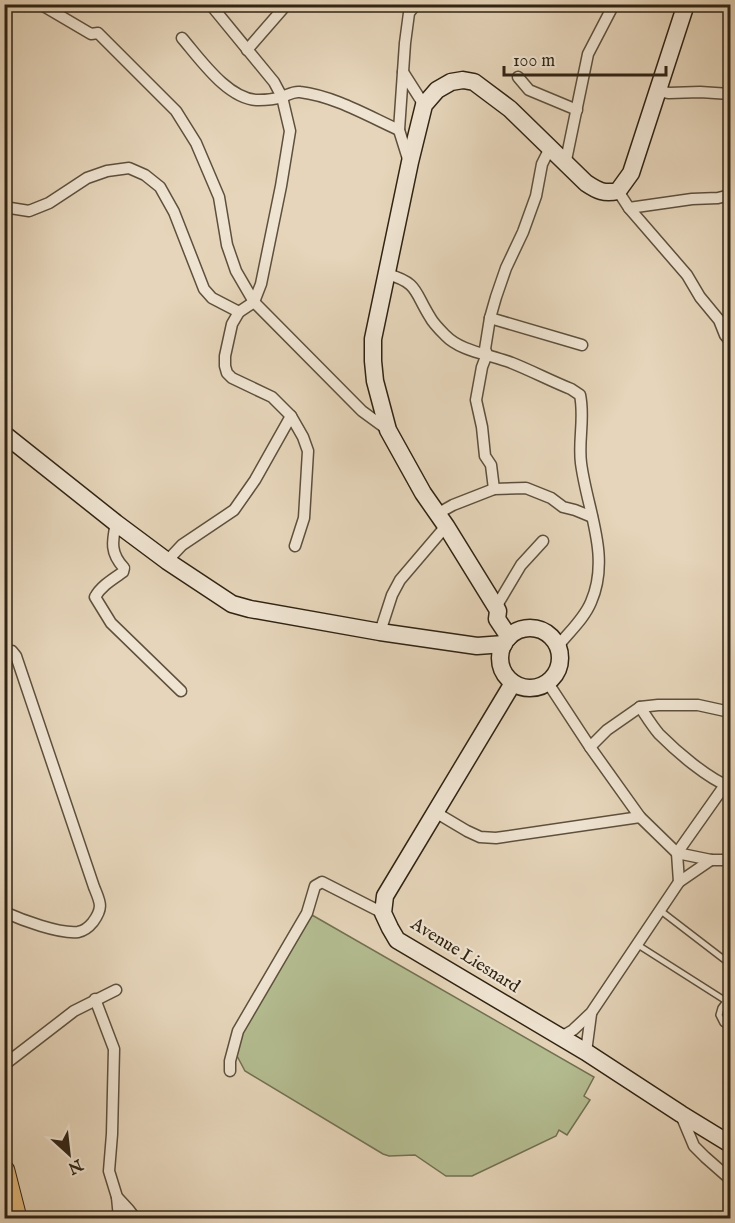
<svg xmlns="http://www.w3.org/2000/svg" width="735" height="1223" font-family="'IM FELL English',serif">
	<rect width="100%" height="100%" fill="#e6d5ba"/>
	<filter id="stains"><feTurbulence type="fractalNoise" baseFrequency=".00333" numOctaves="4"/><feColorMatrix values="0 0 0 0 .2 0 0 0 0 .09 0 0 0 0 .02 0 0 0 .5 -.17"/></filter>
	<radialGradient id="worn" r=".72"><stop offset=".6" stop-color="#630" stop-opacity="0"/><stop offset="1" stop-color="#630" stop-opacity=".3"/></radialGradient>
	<path fill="#b4bd91" stroke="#727052" stroke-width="1.5" d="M 312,915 L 594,1077 L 584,1096 L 590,1100 L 567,1135 L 559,1130 L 556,1136 L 472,1176 L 446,1176 L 415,1155 L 389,1156 L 383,1154 L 245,1071 L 236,1054 L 244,1029 Z"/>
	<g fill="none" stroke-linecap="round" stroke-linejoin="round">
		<g stroke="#5d503d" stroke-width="8">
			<g id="lane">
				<path d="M 661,911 L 730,964"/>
				<path d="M 638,945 L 726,1001"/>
				<path d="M 730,996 L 721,1008 L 719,1015 L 723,1023 L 730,1028"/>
			</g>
		</g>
		<g stroke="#5d503d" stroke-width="13">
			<g id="street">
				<path d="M 40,4 L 91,34 L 98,33 L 176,111 L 196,143 L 219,197 L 227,245 L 236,271 L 254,302 L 362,411 L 388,430"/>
				<path d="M 210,4 L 274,82 L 282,97 L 290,131 L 281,186 L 261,284 L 254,302 L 239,312 L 232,324 L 225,356 L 225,366 L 227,373 L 232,378 L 272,397 L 291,416 L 303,437 L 308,451 L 304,518 L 295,546"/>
				<path d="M 182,38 C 200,59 229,101 259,100 C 266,100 275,99 282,97 C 288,95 293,91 300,92 C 334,96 368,116 399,130"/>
				<path d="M 247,50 L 287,4"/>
				<path d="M 403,72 L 424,105"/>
				<path d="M 518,77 L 529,90 L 577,110"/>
				<path d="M 658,91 L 669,93 L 700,92 L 730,94"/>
				<path d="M 409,162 L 399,130 L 405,43 L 409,13 L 416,4"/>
				<path d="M 565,165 L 588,54 L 614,4"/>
				<path d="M 618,191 L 629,208 L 687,275 L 700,297 L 719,320 L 725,335 L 730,341"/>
				<path d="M 4,207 L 29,211 L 49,203 L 87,178 L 107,171 L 129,168 L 145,175 L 160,187 L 174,212 L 204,289 L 212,298 L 239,312"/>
				<path d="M 629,208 L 692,199 L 718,198 L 730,195"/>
				<path d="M 387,274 C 419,283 414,292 430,317 C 433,323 439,329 445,335 C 461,352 490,354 512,363 C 532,371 551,381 571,389 L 580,395 C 585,418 578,440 581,463 C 587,510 611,556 591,602 C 584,619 569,632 558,646"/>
				<path d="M 490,318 L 582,345"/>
				<path d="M 494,489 L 491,465 L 485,456 L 482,427 L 476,400 L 482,367 L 487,354 L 485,349 L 490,318 L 496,297 L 506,268 L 523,232 L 536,196 L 542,164 L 550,148"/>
				<path d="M 437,514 L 453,505 L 494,489 L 526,488 L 551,498 L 563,507 L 575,510 L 592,517"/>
				<path d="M 116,523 C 112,542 110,553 124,568 L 123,572 C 113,579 101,586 95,597 L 111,623 L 181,691"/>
				<path d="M 167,561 L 182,545 L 234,510 L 255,480 L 291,416"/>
				<path d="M 496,607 L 521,565 L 543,541"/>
				<path d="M 380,632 L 392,595 L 400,580 L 446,526"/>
				<path d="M 4,652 L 12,651 L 16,656 L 94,887 C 100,902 104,907 93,922 C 89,927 84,931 78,932 C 59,934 22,920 4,912"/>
				<path d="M 548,683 L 590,747 L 640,817 L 677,853 L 711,860 L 730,860"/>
				<path d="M 640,707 C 646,716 652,726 659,734 C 677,752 707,778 730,787"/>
				<path d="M 590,747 L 607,730 L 640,707 L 658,705 L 698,705 L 730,712"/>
				<path d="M 435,812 L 467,831 L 480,837 L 496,838 L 640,817"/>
				<path d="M 679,882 L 677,853 L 725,785"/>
				<path d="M 95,999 L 114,1049 L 112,1134 L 109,1171 L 117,1197 L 129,1210 L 135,1218"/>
				<path d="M 561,1037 L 573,1030 L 591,1013 L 679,882 L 711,860"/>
				<path d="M 586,1052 L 591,1014"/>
				<path d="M 4,1065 L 74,1011 L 116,990"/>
				<path d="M 230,1071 L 230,1061 L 238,1031 L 307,913 L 315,886 L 322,882 L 383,913"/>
				<path d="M 681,1115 L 694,1146 L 705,1157 L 730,1179"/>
				<path d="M 117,1197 L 119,1218"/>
			</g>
		</g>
		<g stroke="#2f2313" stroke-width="19">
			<g id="secondary">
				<path d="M 4,434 L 116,523 L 167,561 L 232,604 L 250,609 L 380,632 L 477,646 L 504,644"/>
				<circle cx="530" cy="658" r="30"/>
				<path d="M 509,637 L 497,619 L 498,611 L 496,607 L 446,526 L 423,493 L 388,430 L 375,381 L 373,361 L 373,339 L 410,162 L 424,105 L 437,90 L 451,82 L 463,80 L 474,82 L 510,109 L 586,183 C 598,191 604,194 618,191 L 631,173 L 686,4"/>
				<path d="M 513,683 L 385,896 L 383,913 L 390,928 L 397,940 L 586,1052 L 681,1114 L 730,1144"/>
			</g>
		</g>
		<g stroke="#2f2313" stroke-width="23">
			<path id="highway" d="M 4,1171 L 16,1218"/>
		</g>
		<use href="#lane" stroke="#efe4d2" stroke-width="5"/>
		<use href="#street" stroke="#efe4d2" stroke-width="10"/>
		<use href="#secondary" stroke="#efe4d2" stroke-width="16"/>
		<use href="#highway" stroke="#e3ba7d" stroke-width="21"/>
	</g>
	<g text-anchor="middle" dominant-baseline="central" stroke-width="4.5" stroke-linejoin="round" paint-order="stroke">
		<g font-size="18" fill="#2f2313" stroke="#efe4d2">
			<text transform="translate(465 956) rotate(32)">Avenue Liesnard</text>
		</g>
	</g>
	<rect width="735" height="1223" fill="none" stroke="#e6d5ba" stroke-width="24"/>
	<rect x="6" y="6" width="723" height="1211" fill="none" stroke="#2f2313" stroke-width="3"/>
	<rect x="12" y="12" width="711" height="1199" fill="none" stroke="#2f2313" stroke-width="1.5"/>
	<g transform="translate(69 1154) rotate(153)" stroke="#efe4d2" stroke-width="4.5" paint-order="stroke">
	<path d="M0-4.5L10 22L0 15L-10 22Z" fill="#2f2313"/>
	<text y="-9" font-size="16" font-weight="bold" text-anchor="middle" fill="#2f2313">N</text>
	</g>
	<path d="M504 66v9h162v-9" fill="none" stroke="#2f2313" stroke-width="3"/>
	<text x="513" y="66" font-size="18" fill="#2f2313" stroke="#efe4d2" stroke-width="4.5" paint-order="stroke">100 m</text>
	<rect width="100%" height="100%" filter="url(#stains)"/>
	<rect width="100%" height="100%" fill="url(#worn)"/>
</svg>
